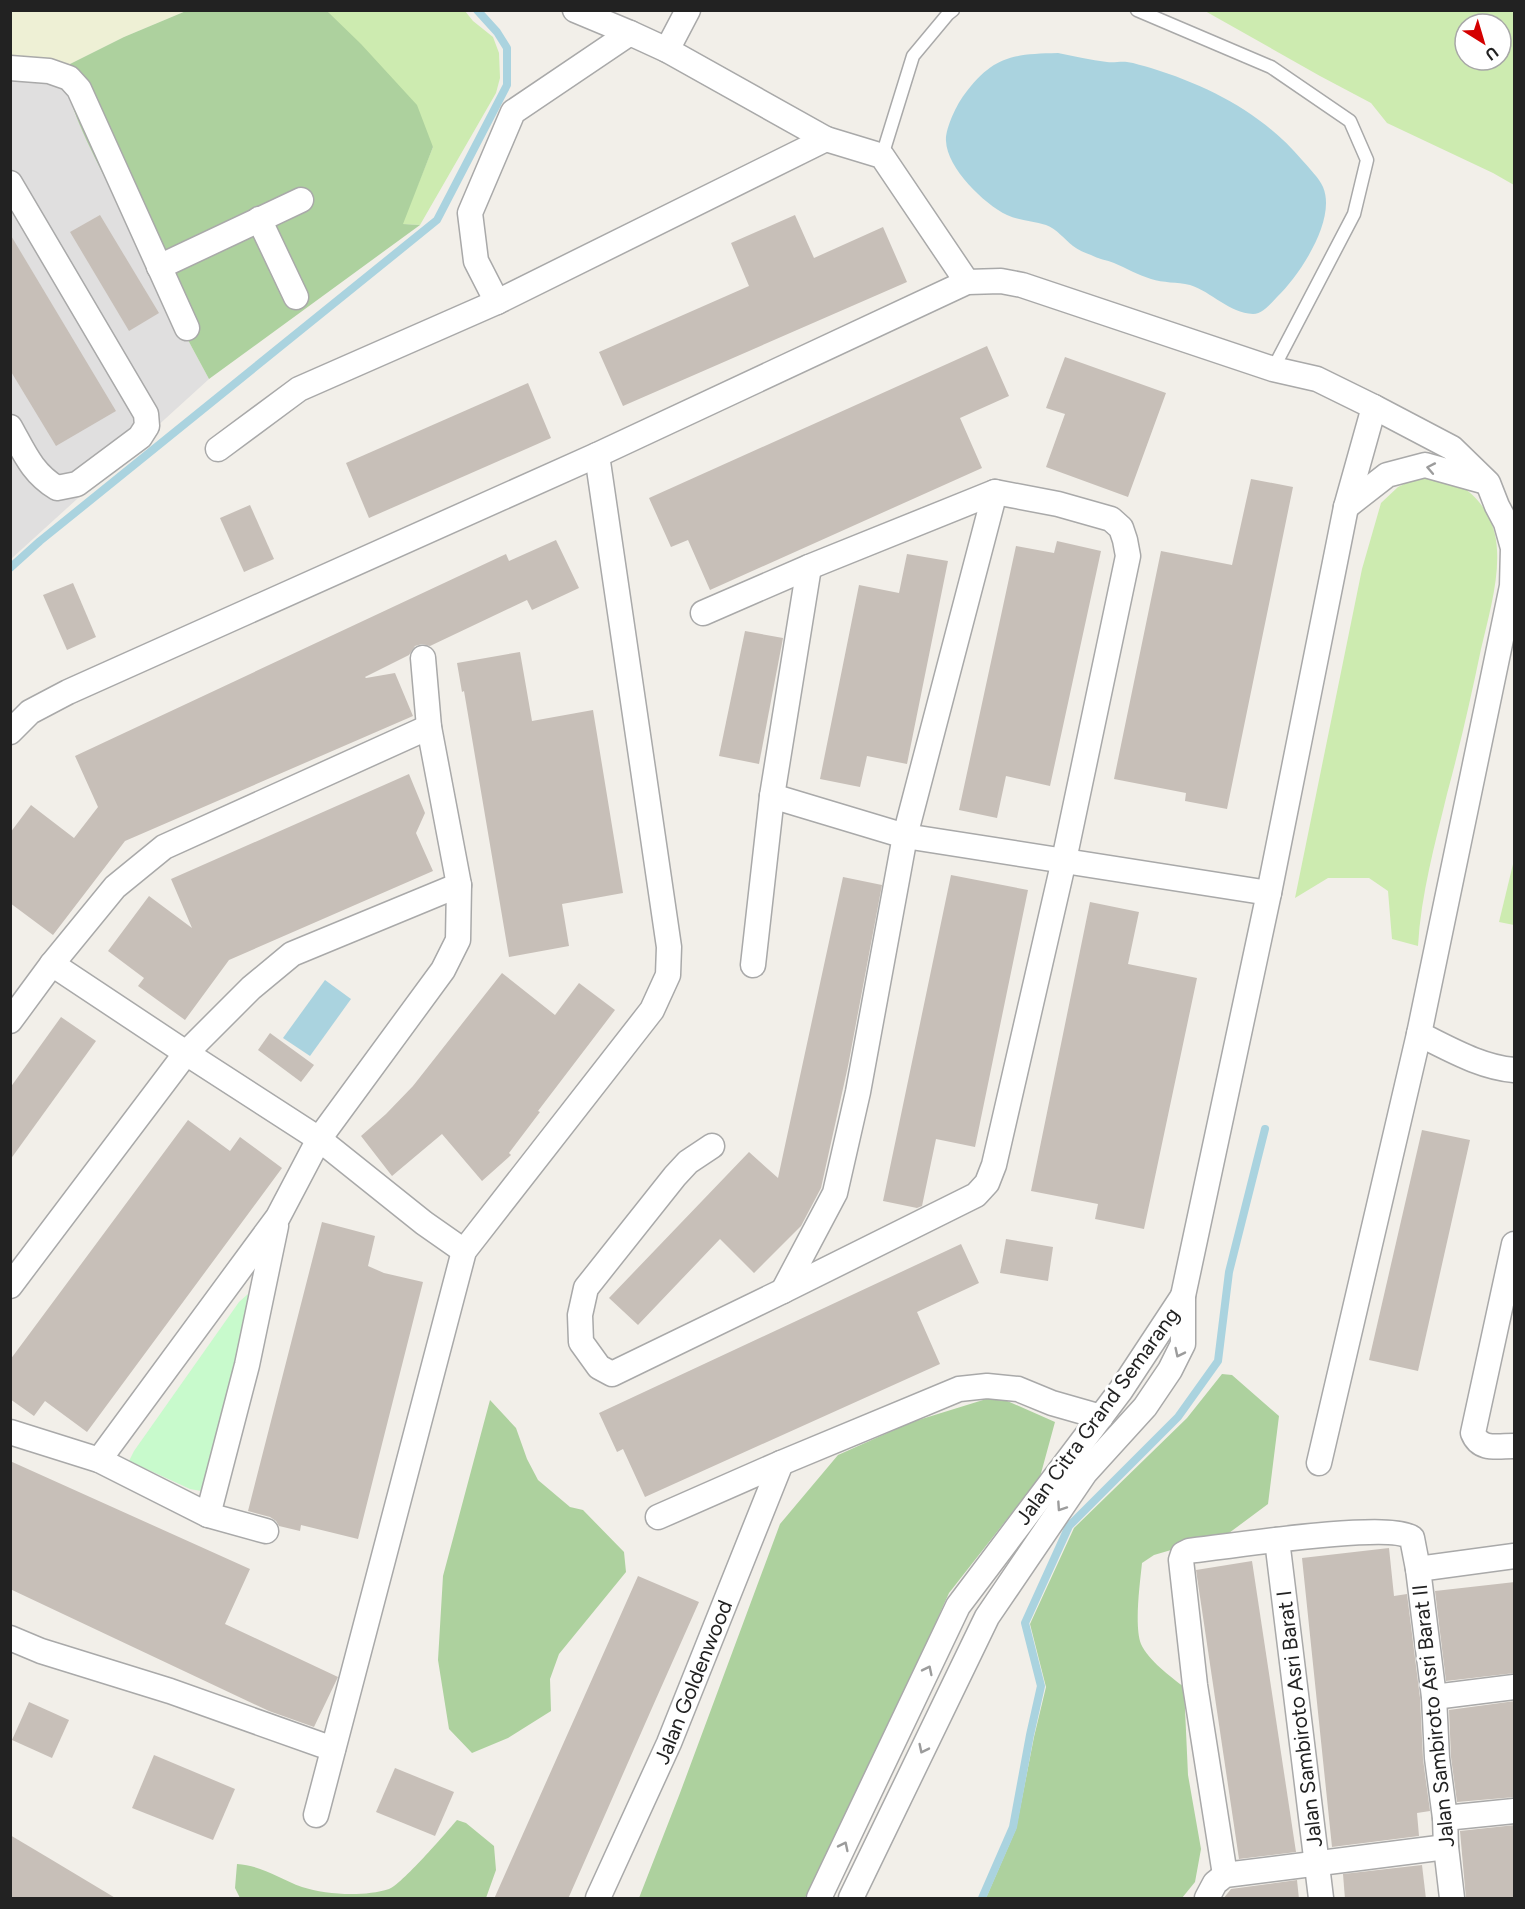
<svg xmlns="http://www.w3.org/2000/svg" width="1525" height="1909" font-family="Figtree,sans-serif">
	<rect width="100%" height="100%" fill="#f2efe9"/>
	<path fill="#e0dfdf" d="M 11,63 L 65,84 L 75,114 L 103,174 L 153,275 L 209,379 L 11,559 Z"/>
	<path fill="#eef0d5" d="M 11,11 L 186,11 L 124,37 L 62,68 L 11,63 Z"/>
	<g fill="#cdebb0" fill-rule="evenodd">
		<path d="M 327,11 L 465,11 L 473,21 L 493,37 L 499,53 L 500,78 L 496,93 L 420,225 L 402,224 L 433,147 Z"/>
		<path d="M 1205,11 L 1514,11 L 1514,185 L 1493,173 L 1387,123 L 1371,103 L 1320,76 ZM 1465,24 L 1501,24 L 1501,60 L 1465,60 Z"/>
		<path d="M 1417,478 C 1423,478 1429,477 1435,478 C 1471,481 1496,515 1497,550 C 1499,581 1488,619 1481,649 C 1471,697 1460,746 1447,794 C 1435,844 1421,894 1418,946 L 1392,939 L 1388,891 L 1369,878 L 1328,878 L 1295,898 L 1362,569 L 1381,503 L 1398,487 Z"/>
		<path d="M 1514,860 L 1514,925 L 1499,922 Z"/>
	</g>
	<g fill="#add19e">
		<path d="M 186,11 L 327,11 L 361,44 L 417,105 L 433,147 L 403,224 L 420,225 L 209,379 C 176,318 144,257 114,196 C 94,155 70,113 62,68 L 124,37 Z"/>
		<path d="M 1222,1374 L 1232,1375 L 1279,1416 L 1268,1504 L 1229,1533 L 1154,1555 L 1142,1563 C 1140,1583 1134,1626 1141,1644 C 1148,1660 1171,1677 1184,1687 L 1188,1775 L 1201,1849 L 1195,1882 L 1182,1898 L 986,1898 L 1016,1829 L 1034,1737 L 1046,1687 L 1030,1624 L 1074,1528 L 1187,1418 Z"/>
		<path d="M 996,1396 L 1055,1422 L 1040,1477 L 949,1593 L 905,1691 L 805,1898 L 639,1898 L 680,1793 L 780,1524 L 838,1455 L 912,1422 Z"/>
		<path d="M 490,1400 L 516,1428 L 527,1459 L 538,1480 L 570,1507 L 583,1510 L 624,1552 L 626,1572 L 559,1654 L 550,1679 L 551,1711 L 508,1738 L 472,1753 L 449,1729 L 438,1660 L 443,1576 Z"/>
		<path d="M 457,1820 L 466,1823 L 494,1846 L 496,1870 L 486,1898 L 240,1898 L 235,1888 L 237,1864 C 260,1865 280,1879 302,1887 C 327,1895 364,1897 389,1889 C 401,1885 446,1833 457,1820 Z"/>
	</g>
	<path fill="#c8facc" d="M 248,1294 L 250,1307 L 206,1483 L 201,1491 L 190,1489 L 129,1461 L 134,1451 L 239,1302 Z"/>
	<g fill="#aad3df">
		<path d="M 1058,53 C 1074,56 1091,60 1107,62 C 1114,63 1121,61 1127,62 C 1135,63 1143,66 1151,68 C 1209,86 1262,113 1302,160 C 1309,168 1319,178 1323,187 C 1337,220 1299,276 1277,297 C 1270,304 1263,314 1253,314 C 1229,313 1212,292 1190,285 C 1177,282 1163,283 1151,279 C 1138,275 1126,268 1114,263 C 1107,260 1098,259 1091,255 C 1085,253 1078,250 1073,246 C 1064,239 1057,229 1046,225 C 1033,221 1020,221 1007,215 C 984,204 947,168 946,141 C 945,129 957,104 964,95 C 993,56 1012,54 1058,53 Z"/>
		<path d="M 325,980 L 351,999 L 310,1056 L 283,1038 Z"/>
	</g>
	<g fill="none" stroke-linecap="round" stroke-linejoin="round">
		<g stroke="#aad3df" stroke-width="8">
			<path d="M 10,568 L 40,541 L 437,220 L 507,85 L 507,48 L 497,32 L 477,10"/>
			<path d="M 982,1898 L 1013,1827 L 1030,1735 L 1041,1686 L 1025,1623 L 1069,1526 L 1178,1417 L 1218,1361 L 1229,1272 L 1265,1129"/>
		</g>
	</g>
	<g fill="#c7bfb8">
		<path d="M 100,215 L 159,313 L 129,331 L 70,232 Z"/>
		<path d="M 795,215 L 814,258 L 883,227 L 907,282 L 623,406 L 599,352 L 749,286 L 731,243 Z"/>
		<path d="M 10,234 L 116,411 L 56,446 L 10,370 Z"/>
		<path d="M 987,346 L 1009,396 L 960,418 L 982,468 L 710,590 L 688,540 L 671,547 L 649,498 Z"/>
		<path d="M 1065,357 L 1166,393 L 1128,497 L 1046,467 L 1065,414 L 1046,408 Z"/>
		<path d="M 528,383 L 551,438 L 369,518 L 346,463 Z"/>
		<path d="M 1251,479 L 1293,487 L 1227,809 L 1185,801 L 1186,793 L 1114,779 L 1161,551 L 1232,565 Z"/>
		<path d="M 250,505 L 274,559 L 244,572 L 220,518 Z"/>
		<path d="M 556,540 L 579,588 L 532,610 L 527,600 L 430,646 L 422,644 L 415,646 L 409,655 L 365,677 L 366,678 L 395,673 L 413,716 L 125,841 L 53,935 L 10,903 L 10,833 L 31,805 L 74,838 L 98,807 L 75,756 L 506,554 L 509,561 Z"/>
		<path d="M 1057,541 L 1101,551 L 1050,786 L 1006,776 L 997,818 L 959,810 L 1016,546 L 1054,553 Z"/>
		<path d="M 907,554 L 948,561 L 907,764 L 867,756 L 860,787 L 820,779 L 859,585 L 899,593 Z"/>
		<path d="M 73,583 L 96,637 L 67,650 L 43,595 Z"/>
		<path d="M 745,631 L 783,638 L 759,764 L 719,756 Z"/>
		<path d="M 520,652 L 532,721 L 593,710 L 623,893 L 562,904 L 569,946 L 509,957 L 464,691 L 462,692 L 457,663 Z"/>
		<path d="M 409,774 L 425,813 L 416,833 L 433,871 L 229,960 L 185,1020 L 138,986 L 144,978 L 108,951 L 149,896 L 192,928 L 171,879 Z"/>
		<path d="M 951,875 L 1028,890 L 975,1147 L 936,1139 L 922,1206 L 917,1208 L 883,1201 Z"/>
		<path d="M 843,877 L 882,885 L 848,1066 L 821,1188 L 801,1226 L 754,1273 L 720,1239 L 638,1325 L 609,1298 L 749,1152 L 778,1178 Z"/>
		<path d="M 1090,902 L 1139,912 L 1128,964 L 1197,978 L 1144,1229 L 1095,1219 L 1098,1204 L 1031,1191 Z"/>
		<path d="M 502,973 L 555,1015 L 579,983 L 615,1010 L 538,1111 L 540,1112 L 509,1153 L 511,1155 L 482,1181 L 442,1134 L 392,1176 L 361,1136 L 386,1114 L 413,1086 Z"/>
		<path d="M 61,1017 L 96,1041 L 10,1160 L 10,1088 Z"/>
		<path d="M 270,1033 L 314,1065 L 301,1082 L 258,1050 Z"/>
		<path d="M 188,1120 L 230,1151 L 240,1137 L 282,1168 L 87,1432 L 45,1401 L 34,1416 L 10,1399 L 10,1360 Z"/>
		<path d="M 1422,1130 L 1470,1140 L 1418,1371 L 1369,1360 Z"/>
		<path d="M 322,1222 L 375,1236 L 368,1266 L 384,1273 L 423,1282 L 358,1539 L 301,1525 L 300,1531 L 279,1526 L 276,1521 L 270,1517 L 248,1511 Z"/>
		<path d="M 1006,1239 L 1053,1247 L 1048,1281 L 1000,1273 Z"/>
		<path d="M 961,1244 L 979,1283 L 917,1312 L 940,1364 L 645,1497 L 623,1449 L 617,1452 L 599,1413 Z"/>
		<path d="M 10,1461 L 250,1569 L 225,1624 L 338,1677 L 314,1727 L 269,1711 L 10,1589 Z"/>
		<path d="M 1389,1548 L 1394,1596 L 1407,1594 L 1420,1698 L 1423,1759 L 1430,1811 L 1417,1813 L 1419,1836 L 1332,1847 L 1302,1558 Z"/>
		<path d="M 1252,1561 L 1296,1852 L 1239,1859 L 1196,1570 Z"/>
		<path d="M 638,1576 L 699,1602 L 652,1708 L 568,1899 L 494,1899 Z"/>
		<path d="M 1515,1582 L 1515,1673 L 1446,1681 L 1435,1591 Z"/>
		<path d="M 1515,1701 L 1515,1797 L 1457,1802 L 1451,1757 L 1449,1710 Z"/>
		<path d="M 29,1702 L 69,1720 L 52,1758 L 12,1740 Z"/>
		<path d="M 154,1755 L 235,1789 L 213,1840 L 132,1808 Z"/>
		<path d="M 395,1768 L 454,1792 L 435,1836 L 376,1812 Z"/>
		<path d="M 1515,1825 L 1515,1899 L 1466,1899 L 1460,1831 Z"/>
		<path d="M 10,1835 L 47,1857 L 117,1899 L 10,1899 Z"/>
		<path d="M 1422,1865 L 1426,1899 L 1345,1899 L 1343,1874 Z"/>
		<path d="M 1297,1880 L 1299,1899 L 1223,1899 L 1231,1889 Z"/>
	</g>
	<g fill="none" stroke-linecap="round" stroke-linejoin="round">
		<g stroke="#a9a9a9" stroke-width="15">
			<g id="lane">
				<path d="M 1137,10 L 1271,67 L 1350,121 L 1367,160 L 1354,214 L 1273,369"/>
				<path d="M 882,156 L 913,56 L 948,14 L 953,10"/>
			</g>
		</g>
		<g stroke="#a9a9a9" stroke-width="27">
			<g id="street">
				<path d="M 575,10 L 630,33"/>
				<path d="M 667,50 L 688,10"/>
				<path d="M 10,68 L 49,71 L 69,78 L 79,89 L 187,328"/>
				<path d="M 10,183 L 146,414 L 147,426 L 140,437 L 77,484 L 57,488 C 32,473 24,452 10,427"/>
				<path d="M 259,219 L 296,297"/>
				<path d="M 159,267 L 301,200"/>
				<path d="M 497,302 L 476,261 L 470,213 L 513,112 L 630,33 L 667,50 L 826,139"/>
				<path d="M 218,449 L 299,389 L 497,302 L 826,139 L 882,156 L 967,282"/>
				<path d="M 1346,507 L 1387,475 L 1425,465 L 1486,482"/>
				<path d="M 703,613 L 809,567 L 995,492 L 1058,504 L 1111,519 L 1121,528 L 1125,540 L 1128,556 L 1064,860 L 994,1165 L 987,1183 L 976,1195 L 783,1291 L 612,1374 L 599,1367 L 581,1342 L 580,1315 L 586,1288 L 675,1176 L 688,1162 L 712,1146"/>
				<path d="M 10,732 L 30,712 L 68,692 L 597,455 L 967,282 L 1001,281 L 1022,285 L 1273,369 L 1317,379 L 1374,407 L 1346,507 L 1269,893 L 1183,1296 L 1183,1344 L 1170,1370 L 1145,1407 L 1085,1473 L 987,1617 L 851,1898"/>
				<path d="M 772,796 L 905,836 L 1269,893"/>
				<path d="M 52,964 L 186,1053 L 319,1139 L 424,1223 L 464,1251"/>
				<path d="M 753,965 L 772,796 L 809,567"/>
				<path d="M 10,1021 L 52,964 L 115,887 L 164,847 L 429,727"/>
				<path d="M 1419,1034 C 1450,1049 1480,1067 1514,1070"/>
				<path d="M 1514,1244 L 1473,1433 C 1480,1451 1497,1446 1514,1446"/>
				<path d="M 10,1286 L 186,1053 L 251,988 L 292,954 L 459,885"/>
				<path d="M 783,1291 L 835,1193 L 858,1092 L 905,836 L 995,492"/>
				<path d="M 10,1432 L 99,1460 L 208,1515 L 266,1531"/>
				<path d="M 99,1460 L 278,1217 L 319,1139 L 443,970 L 458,940 L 459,885 L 429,727 L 423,658"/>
				<path d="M 1319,1463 L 1419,1034 L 1512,586 L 1513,548 L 1506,523 L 1497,506 L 1488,483 L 1452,448 L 1374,407"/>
				<path d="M 208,1515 L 247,1365 L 276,1226"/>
				<path d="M 658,1517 L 781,1463 L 959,1389 L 987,1386 L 1018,1389 L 1052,1403 L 1101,1417"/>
				<path d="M 1277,1540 L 1321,1898"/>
				<path d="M 1418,1569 L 1514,1556"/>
				<path d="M 10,1638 L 41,1651 L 170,1691 L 333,1749"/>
				<path d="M 1434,1697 L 1514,1687"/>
				<path d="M 316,1815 L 464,1251 L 652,1010 L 668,975 L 669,947 L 597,455"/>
				<path d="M 1445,1818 L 1514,1811"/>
				<path d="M 1225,1875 L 1195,1685 L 1181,1560 L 1183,1554 L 1189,1551 C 1224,1547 1390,1521 1412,1538 L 1418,1569 L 1434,1697 L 1437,1758 L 1445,1818 L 1446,1847 L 1452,1898"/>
				<path d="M 598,1898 L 669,1743 L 781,1463"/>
				<path d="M 819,1898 L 958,1606 L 1121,1390 L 1183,1296"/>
				<path d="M 1207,1898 L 1215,1883 L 1225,1875 L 1446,1847"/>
			</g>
		</g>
		<use href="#lane" stroke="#fff" stroke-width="12"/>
		<use href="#street" stroke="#fff" stroke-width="24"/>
	</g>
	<defs><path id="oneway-chevron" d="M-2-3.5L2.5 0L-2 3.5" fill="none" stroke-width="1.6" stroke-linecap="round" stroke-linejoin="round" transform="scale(1.5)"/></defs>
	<g stroke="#9c9c9c">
		<use href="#oneway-chevron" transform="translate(1431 468) rotate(-169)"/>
		<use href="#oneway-chevron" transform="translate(1179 1353) rotate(116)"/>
		<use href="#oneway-chevron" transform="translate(1061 1507) rotate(124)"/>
		<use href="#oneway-chevron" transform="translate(928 1670) rotate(-64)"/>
		<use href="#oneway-chevron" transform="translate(923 1749) rotate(116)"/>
		<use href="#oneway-chevron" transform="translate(844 1846) rotate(-64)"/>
	</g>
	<g text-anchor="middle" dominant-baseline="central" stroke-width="6" stroke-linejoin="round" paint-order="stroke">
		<g font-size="21" fill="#222" stroke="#fff">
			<text transform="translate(1097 1416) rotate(-54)">Jalan Citra Grand Semarang</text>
			<text transform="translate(693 1682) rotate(-68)">Jalan Goldenwood</text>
			<text transform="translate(1433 1716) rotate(-96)">Jalan Sambiroto Asri Barat II</text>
			<text transform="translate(1299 1719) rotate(-97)">Jalan Sambiroto Asri Barat I</text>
		</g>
	</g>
	<rect width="1525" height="1909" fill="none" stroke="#222222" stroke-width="24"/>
	<g transform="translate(1483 42) rotate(143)"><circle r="28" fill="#ffffff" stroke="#a7a7a7" stroke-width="1.5"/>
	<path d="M0-4.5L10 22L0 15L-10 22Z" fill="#d40000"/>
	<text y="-9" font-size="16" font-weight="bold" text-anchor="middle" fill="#222222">U</text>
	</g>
</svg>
